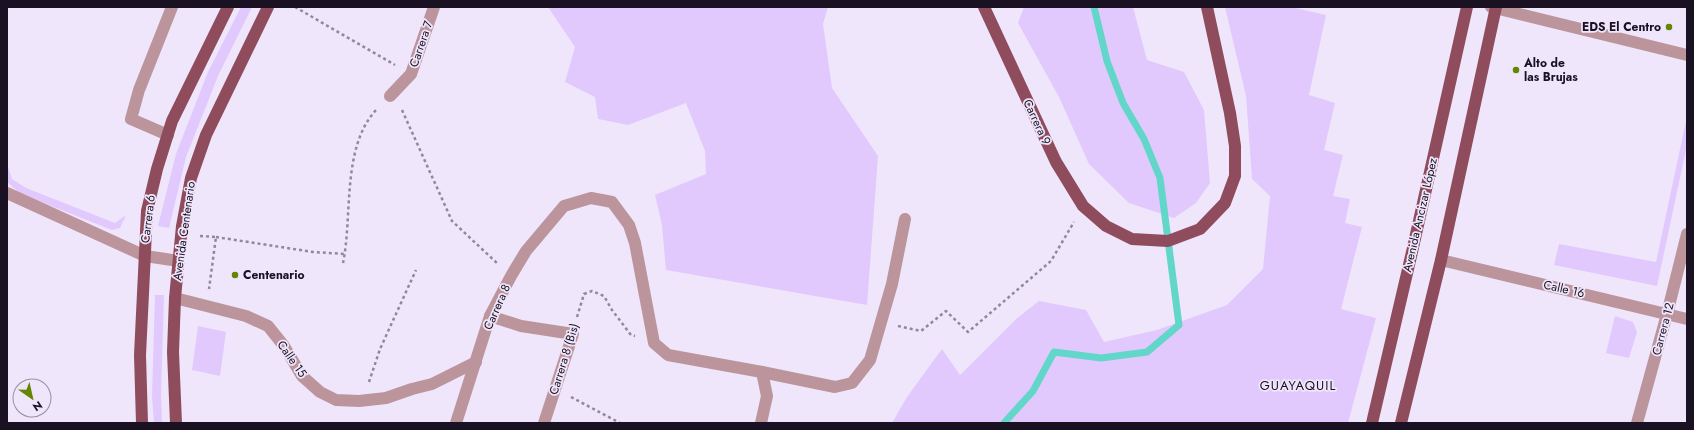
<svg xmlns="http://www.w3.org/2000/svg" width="1694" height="430" font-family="Jost,sans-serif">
	<rect width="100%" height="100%" fill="#efe6fb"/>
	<g fill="#e1c9fd">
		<path d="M 241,7 L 252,7 L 218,76 L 186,157 L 169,228 L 158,226 L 176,154 L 208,72 Z"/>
		<path d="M 548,7 L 828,7 L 823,24 L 832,88 L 878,156 L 867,305 L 666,270 L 662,225 L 655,195 L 706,174 L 705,151 L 686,103 L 628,125 L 598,119 L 595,97 L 565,82 L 575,47 Z"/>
		<path d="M 1024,7 L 1133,7 L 1147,60 L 1184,72 L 1204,110 L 1210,183 L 1196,203 L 1174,218 L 1129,203 L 1089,164 L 1059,97 L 1018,23 Z"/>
		<path d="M 1225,7 L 1291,7 L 1326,15 L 1309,95 L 1335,103 L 1324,150 L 1343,155 L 1333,196 L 1350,199 L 1345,223 L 1362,227 L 1341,309 L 1376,318 L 1348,423 L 892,423 L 907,397 L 942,349 L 960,375 L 1016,319 L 1039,301 L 1086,310 L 1104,342 L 1157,330 L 1227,305 L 1263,269 L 1270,196 L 1252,179 L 1246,96 Z"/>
		<path d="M 1686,121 L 1687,121 L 1687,145 L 1657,286 L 1554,265 L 1559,244 L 1656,262 Z"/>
		<path d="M 7,164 L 12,179 L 26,188 L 115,223 L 126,215 L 120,228 L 112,230 L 21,194 L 7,182 Z"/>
		<path d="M 155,295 L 164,295 L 161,396 L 162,423 L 154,423 L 152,396 Z"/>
		<path d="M 1615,316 L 1633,322 L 1637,332 L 1629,358 L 1606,353 Z"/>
		<path d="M 198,326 L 226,332 L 220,376 L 192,370 Z"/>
	</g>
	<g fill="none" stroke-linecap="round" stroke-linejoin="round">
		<path stroke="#61d6c9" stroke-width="7" d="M 1004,423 L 1033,391 L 1054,352 L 1101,358 L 1147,352 L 1179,325 L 1160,178 L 1144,139 L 1123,103 L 1107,61 L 1094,7"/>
		<g stroke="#91889b" stroke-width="2.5" stroke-dasharray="3 3" stroke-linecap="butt">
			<path d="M 295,7 L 395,65"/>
			<path d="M 402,110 L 452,221 L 498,264"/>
			<path d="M 200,236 L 216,237 L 209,289"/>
			<path d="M 216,237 L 313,252 L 345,254"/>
			<path d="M 343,263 C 353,215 341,145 378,108"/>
			<path d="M 577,317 L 584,294 L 592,291 L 604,296 L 612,310 L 631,335 L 635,336"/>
			<path d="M 898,326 L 921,331 L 946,311 L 968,332 L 1051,261 L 1074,222"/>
			<path d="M 369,382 L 380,349 L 416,270"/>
			<path d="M 571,397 L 620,423"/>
		</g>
		<g stroke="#bc949c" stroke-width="12">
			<path d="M 1491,7 L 1687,55"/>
			<path d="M 390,96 L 411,74 L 434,7"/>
			<path d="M 168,135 L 131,119 L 139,90 L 172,7"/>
			<path d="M 7,193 L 145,256 L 179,261"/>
			<path d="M 1441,260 L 1687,319"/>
			<path d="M 175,298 L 246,316 L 268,326 L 284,346 L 302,376 L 320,392 L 336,400 L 359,401 L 386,398 L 412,389 L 432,384 L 476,362"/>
			<path d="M 490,316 L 521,326 L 573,334 L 544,423"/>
			<path d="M 456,423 L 490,316 L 511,276 L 526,251 L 564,206 L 591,198 L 612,202 L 629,225 L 635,243 L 654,343 L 668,355 L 762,372 L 835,387 L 852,383 L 870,360 L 892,284 L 905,219"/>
			<path d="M 761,423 L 767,396 L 762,372"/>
			<path d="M 1637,423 L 1667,314 L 1687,234"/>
		</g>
		<g stroke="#8e4c5c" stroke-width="12">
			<path d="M 984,7 L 1056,162 L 1083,206 L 1106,226 L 1132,239 L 1168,241 L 1200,229 L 1225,203 L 1235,176 L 1235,146 L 1230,113 L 1207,7"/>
			<path d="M 142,423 L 140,355 L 147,211 L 157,169 L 172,121 L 228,7"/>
			<path d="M 176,423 L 173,352 L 175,298 L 182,226 L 191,178 L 206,135 L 268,7"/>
			<path d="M 1372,423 L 1412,252 L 1467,7"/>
			<path d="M 1401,423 L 1441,260 L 1496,7"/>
		</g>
	</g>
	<g fill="#638501" stroke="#efe6fb" stroke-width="1.5">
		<circle cx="1669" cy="27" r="4"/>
		<circle cx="1516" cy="70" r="4"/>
		<circle cx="235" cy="275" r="4"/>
	</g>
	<g text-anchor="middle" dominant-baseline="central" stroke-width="3.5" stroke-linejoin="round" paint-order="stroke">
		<g font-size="12" font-weight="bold" fill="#1a1223" stroke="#efe6fb" text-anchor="start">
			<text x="1661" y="27" text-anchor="end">EDS El Centro</text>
			<text x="1524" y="63">Alto de<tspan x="1524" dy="14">las Brujas</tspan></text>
			<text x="243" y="275">Centenario</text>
		</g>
		<g font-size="12" fill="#1a1223" stroke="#efe6fb">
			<text transform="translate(421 44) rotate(-71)">Carrera 7</text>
			<text transform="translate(1037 122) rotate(65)">Carrera 9</text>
			<text transform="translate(1420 215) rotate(-77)">Avenida Ancizar López</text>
			<text transform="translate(148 219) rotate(-83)">Carrera 6</text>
			<text transform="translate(184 231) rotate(-82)">Avenida Centenario</text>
			<text transform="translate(1564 289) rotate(13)">Calle 16</text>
			<text transform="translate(497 307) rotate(-66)">Carrera 8</text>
			<text transform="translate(1663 329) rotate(-75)">Carrera 12</text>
			<text transform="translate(292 359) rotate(55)">Calle 15</text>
			<text transform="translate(564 359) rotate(-73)">Carrera 8 (Bis)</text>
		</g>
		<g font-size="13" letter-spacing="1" fill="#1a1223" stroke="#efe6fb">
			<text x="1298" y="385">GUAYAQUIL</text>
		</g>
	</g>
	<rect width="1694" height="430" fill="none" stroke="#1a1223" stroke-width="16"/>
	<g transform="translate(32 398) rotate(146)"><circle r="19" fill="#efe6fb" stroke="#9a91a5"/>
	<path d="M0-3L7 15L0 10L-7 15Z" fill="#638501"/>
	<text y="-6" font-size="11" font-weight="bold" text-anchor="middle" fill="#1a1223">N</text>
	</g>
</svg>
